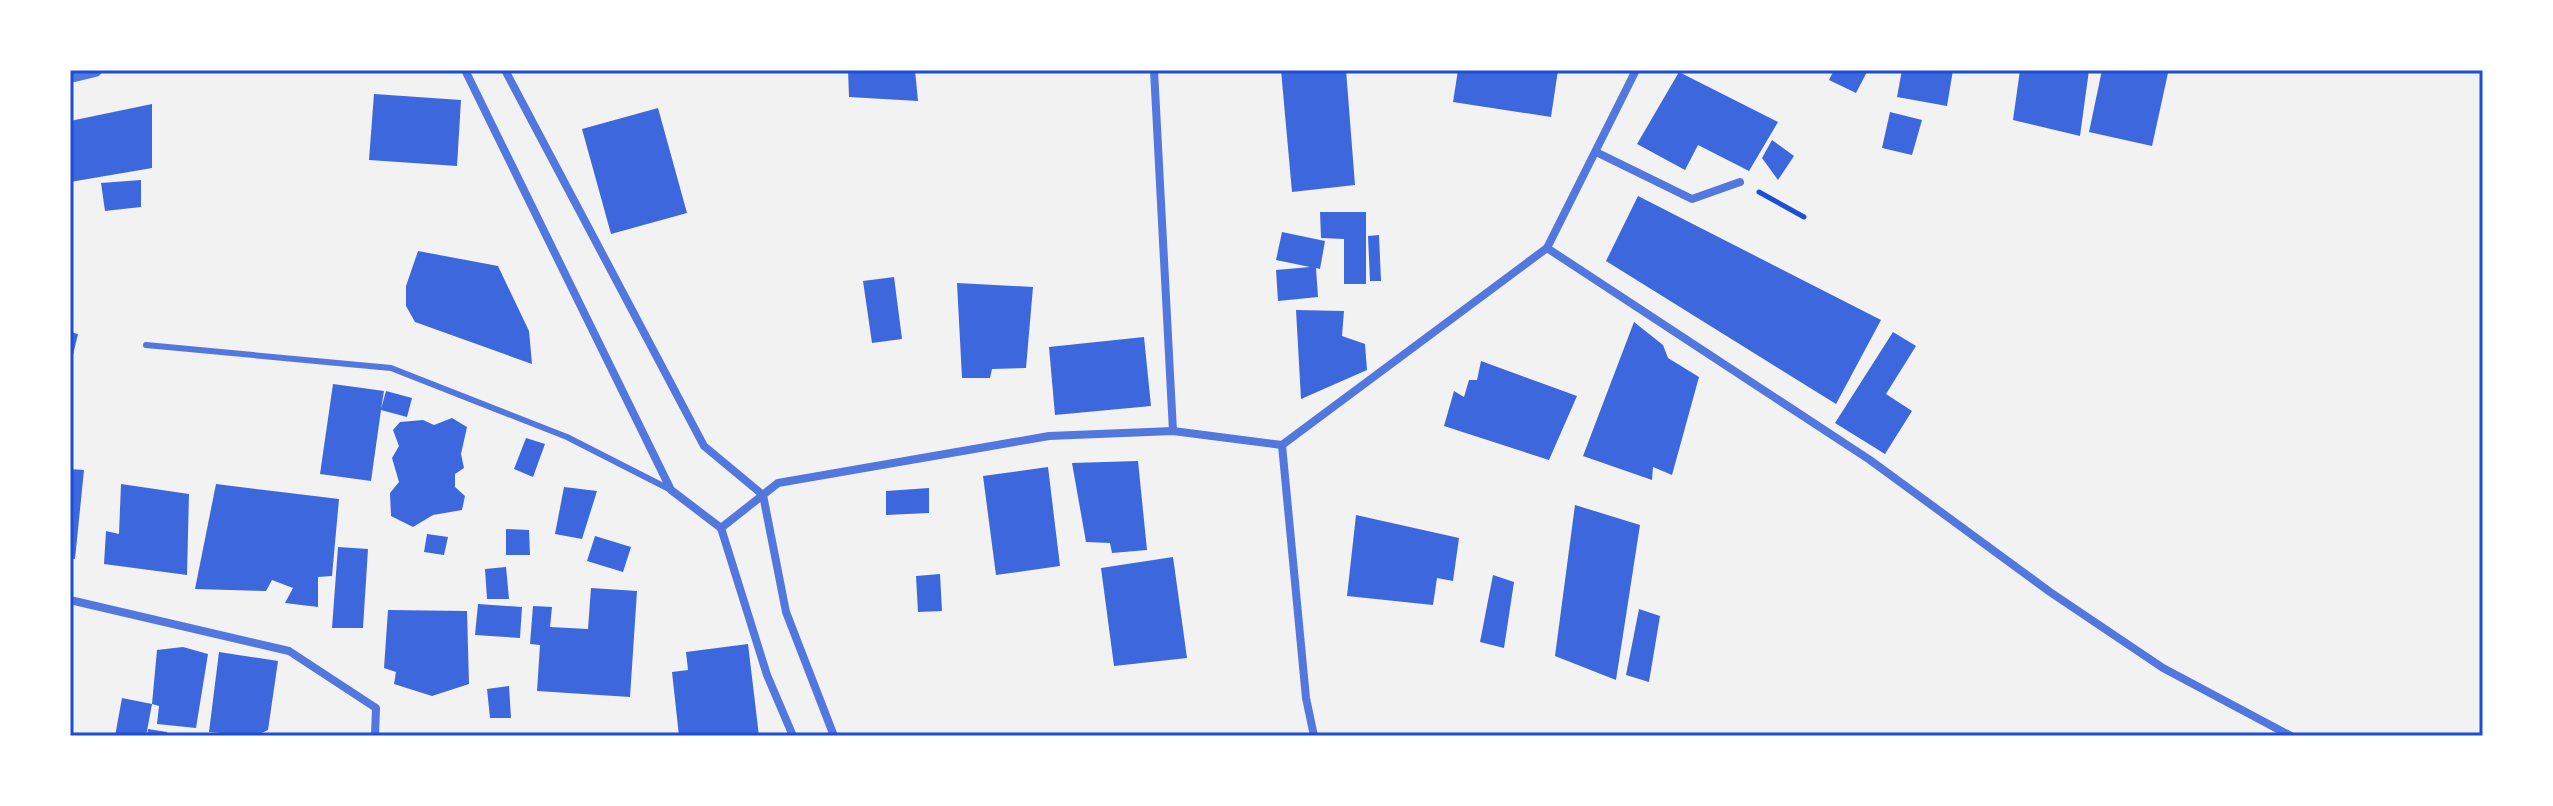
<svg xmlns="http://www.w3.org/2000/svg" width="2553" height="806" font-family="'Asap Condensed',sans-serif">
	<rect width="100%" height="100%" fill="#f2f2f2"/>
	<g fill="#3d67dc">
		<path d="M 848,70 L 915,70 L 918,101 L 849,97 Z"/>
		<path d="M 1281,70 L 1346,70 L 1355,185 L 1292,192 Z"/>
		<path d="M 1458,70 L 1558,70 L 1551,117 L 1453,102 Z"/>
		<path d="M 1834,70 L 1868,70 L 1856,93 L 1829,80 Z"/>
		<path d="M 1902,70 L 1953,70 L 1947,106 L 1897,97 Z"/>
		<path d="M 2020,70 L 2089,70 L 2080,136 L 2013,120 Z"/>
		<path d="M 2102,70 L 2168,73 L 2152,146 L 2089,132 Z"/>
		<path d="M 1679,72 L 1778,122 L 1749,171 L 1698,145 L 1685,170 L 1637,144 Z"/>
		<path d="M 374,94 L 461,100 L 457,166 L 369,160 Z"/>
		<path d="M 152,104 L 152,168 L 70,182 L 70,121 Z"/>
		<path d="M 658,108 L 687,213 L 611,234 L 582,129 Z"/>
		<path d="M 1890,112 L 1922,120 L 1912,155 L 1882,148 Z"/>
		<path d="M 1772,140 L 1794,156 L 1778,180 L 1762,158 Z"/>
		<path d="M 141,180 L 141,207 L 105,211 L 101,183 Z"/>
		<path d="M 1638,196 L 1881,320 L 1836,404 L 1606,261 Z"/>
		<path d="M 1320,212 L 1366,212 L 1366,284 L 1344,284 L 1344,239 L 1321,238 Z"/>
		<path d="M 1282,232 L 1325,241 L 1320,269 L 1316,268 L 1318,297 L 1278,301 L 1276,270 L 1310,267 L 1276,260 Z"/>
		<path d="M 1379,235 L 1381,281 L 1370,281 L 1368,236 Z"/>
		<path d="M 418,251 L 498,266 L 529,331 L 532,364 L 415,322 L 406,306 L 406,286 Z"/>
		<path d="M 894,277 L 902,339 L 872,343 L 863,281 Z"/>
		<path d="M 957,283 L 1033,287 L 1026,368 L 992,369 L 990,378 L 962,378 Z"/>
		<path d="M 1296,310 L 1344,311 L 1342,336 L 1365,344 L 1367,370 L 1301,399 Z"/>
		<path d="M 1634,322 L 1663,345 L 1668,358 L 1699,377 L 1672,475 L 1653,467 L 1652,480 L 1583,456 Z"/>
		<path d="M 70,332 L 78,334 L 71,363 L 70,363 Z"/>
		<path d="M 1893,332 L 1916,346 L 1886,394 L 1912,411 L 1885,454 L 1835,423 Z"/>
		<path d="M 1144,337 L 1151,406 L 1055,415 L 1049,347 Z"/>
		<path d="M 1481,361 L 1577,396 L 1549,460 L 1444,426 L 1454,391 L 1464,397 L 1469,380 L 1477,380 Z"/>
		<path d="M 333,384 L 384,391 L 381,409 L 386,391 L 412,398 L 407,417 L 381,410 L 371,481 L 320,474 Z"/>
		<path d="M 452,418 L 467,427 L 461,454 L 464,468 L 455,474 L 455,487 L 465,496 L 462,510 L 433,515 L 413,527 L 391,516 L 390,493 L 399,482 L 392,458 L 399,446 L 393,430 L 400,422 L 423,420 L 434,425 Z"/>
		<path d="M 526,438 L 545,444 L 533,477 L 514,469 Z"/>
		<path d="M 1138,461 L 1147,550 L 1112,553 L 1110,543 L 1086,542 L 1072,463 Z"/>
		<path d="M 1048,467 L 1060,566 L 996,575 L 983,476 Z"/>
		<path d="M 70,469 L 84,470 L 75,559 L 70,558 Z"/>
		<path d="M 121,484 L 189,494 L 187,575 L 104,564 L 106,531 L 119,534 Z"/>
		<path d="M 216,484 L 339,499 L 332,576 L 318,577 L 318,607 L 285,603 L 293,588 L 272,580 L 266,591 L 195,589 Z"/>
		<path d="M 564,487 L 597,491 L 582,539 L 555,534 Z"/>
		<path d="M 929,488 L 929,513 L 886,515 L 886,491 Z"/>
		<path d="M 1575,505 L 1640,525 L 1616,680 L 1555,656 Z"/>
		<path d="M 1356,515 L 1459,538 L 1453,581 L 1437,578 L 1433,605 L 1347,596 Z"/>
		<path d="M 506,529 L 529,530 L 530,555 L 506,555 Z"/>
		<path d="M 427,534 L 448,537 L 444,555 L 424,552 Z"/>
		<path d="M 595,536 L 631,547 L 623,572 L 587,561 Z"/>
		<path d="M 338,547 L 368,549 L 363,628 L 332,628 Z"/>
		<path d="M 1173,557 L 1187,658 L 1114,666 L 1101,568 Z"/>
		<path d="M 506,567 L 509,599 L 487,599 L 485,569 Z"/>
		<path d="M 940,574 L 942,611 L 918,612 L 916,576 Z"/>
		<path d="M 1493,575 L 1514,582 L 1504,648 L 1480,642 Z"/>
		<path d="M 591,588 L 637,591 L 630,697 L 537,691 L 540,645 L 530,644 L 533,606 L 552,607 L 550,627 L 588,629 Z"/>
		<path d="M 478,604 L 522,607 L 520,638 L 475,635 Z"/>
		<path d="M 1639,609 L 1660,616 L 1649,682 L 1626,675 Z"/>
		<path d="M 388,610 L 467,611 L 469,684 L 432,696 L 394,684 L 396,672 L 384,668 Z"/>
		<path d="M 748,644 L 759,736 L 679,736 L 672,672 L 688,670 L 686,652 Z"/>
		<path d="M 183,647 L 208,654 L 196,728 L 157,724 L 159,706 L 152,704 L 157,650 Z"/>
		<path d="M 219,652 L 278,661 L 268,730 L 255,736 L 209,732 Z"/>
		<path d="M 509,686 L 511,718 L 490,718 L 487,689 Z"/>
		<path d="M 122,698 L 152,704 L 146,736 L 115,736 Z"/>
		<path d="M 148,729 L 167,732 L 167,736 L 147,736 Z"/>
	</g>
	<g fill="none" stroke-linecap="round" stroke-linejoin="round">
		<path stroke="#1d4ed8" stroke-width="5" d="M 1759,192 L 1804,217"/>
		<path stroke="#5277de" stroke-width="6" d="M 146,345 L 391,368 L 567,437 L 671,490"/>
		<g stroke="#5277de" stroke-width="8">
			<path d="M 465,70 L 671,490 L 721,528 L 767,675 L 793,736"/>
			<path d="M 505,70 L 704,446 L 763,495 L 786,612 L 834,736"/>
			<path d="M 1154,70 L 1173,431"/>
			<path d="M 1596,152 L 1692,199 L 1740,182"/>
			<path d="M 1547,248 L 1870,460 L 2050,592 L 2163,668 L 2291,736"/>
			<path d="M 1282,445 L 1306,698 L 1314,736"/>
			<path d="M 721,528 L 778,483 L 1049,436 L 1173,431 L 1282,445 L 1547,248 L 1636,70"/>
			<path d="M 70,600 L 289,651 L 376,708 L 375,736"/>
		</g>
		<path stroke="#5277de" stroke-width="14" d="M 70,76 L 95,70"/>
	</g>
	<rect width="2553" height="806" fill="none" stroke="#ffffff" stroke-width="144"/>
	<rect x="72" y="72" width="2409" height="662" fill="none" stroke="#1d4ed8" stroke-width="3"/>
</svg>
